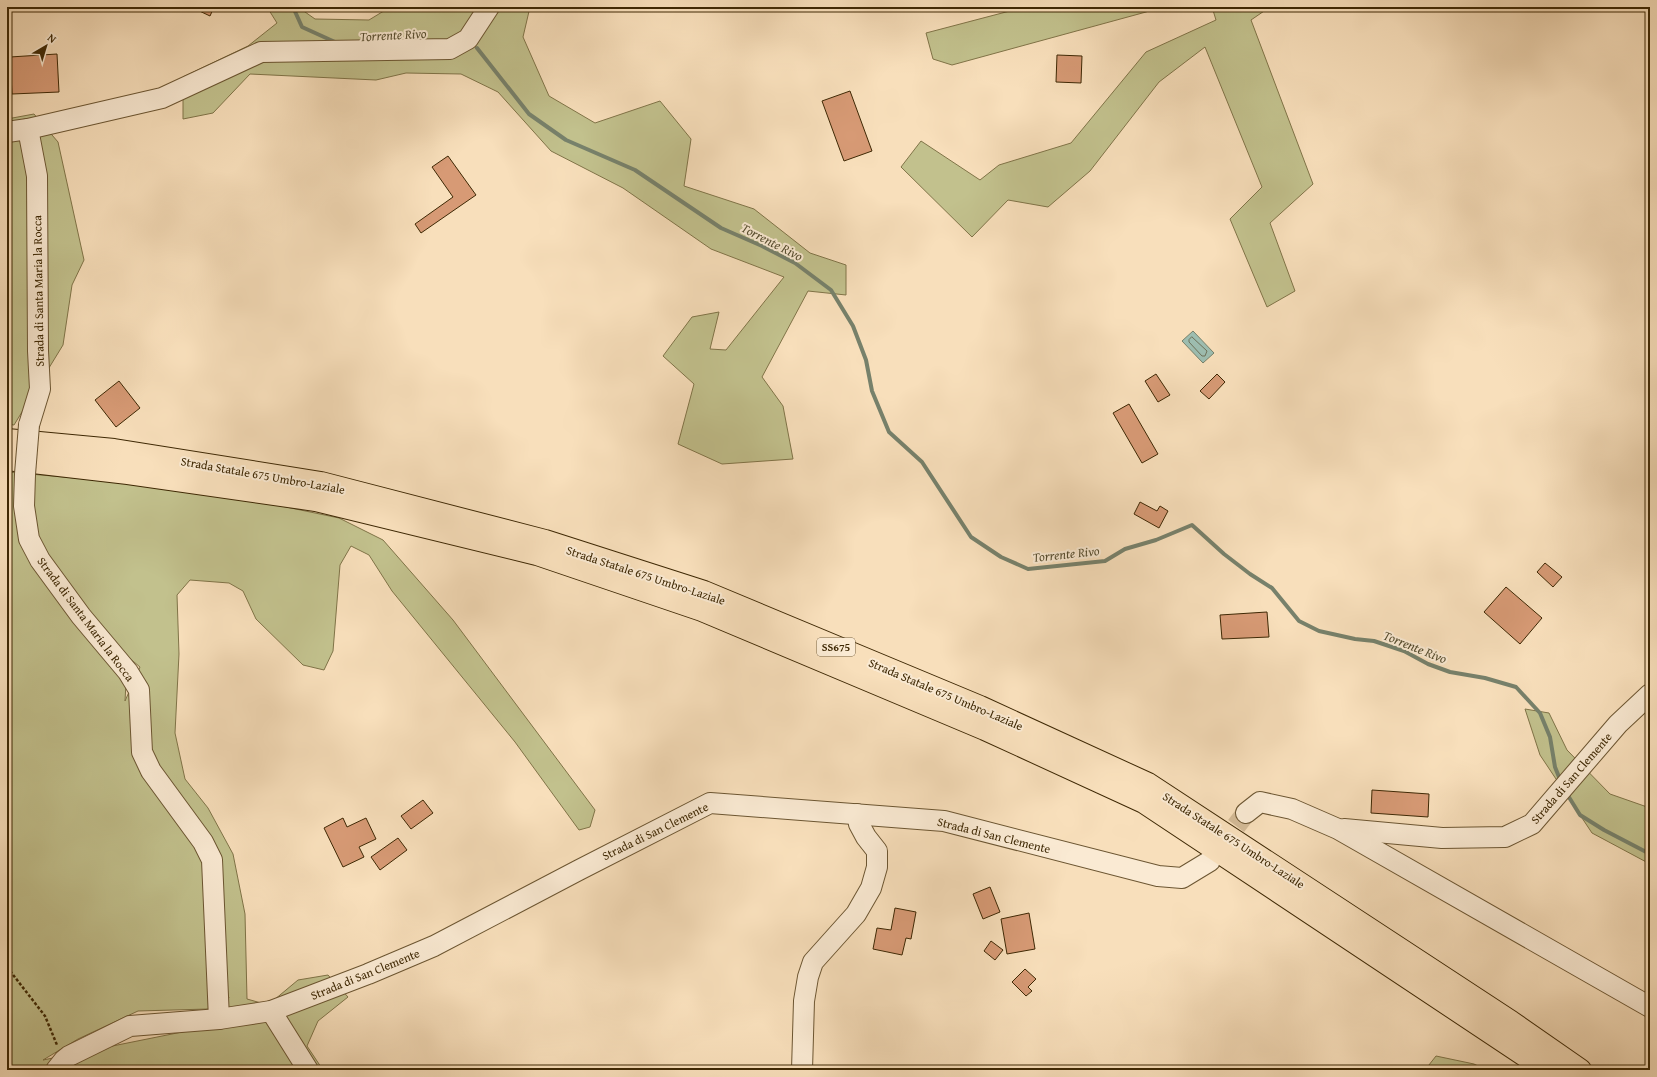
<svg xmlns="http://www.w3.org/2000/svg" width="1657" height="1077" font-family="'Gentium Book Plus',serif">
	<rect width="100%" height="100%" fill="#f8dfbb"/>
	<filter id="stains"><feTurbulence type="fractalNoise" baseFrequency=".005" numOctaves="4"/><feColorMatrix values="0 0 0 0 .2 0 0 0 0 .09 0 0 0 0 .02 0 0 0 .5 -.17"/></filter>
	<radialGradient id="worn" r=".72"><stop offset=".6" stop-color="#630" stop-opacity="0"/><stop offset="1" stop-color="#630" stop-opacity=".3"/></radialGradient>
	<g fill="#c2c18d" stroke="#807448" fill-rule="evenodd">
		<path d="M 267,7 L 298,7 L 315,19 L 369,20 L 387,9 L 385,7 L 530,7 L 523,37 L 549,96 L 595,123 L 660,101 L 691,139 L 684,186 L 754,209 L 810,253 L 846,265 L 846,295 L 808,291 L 762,377 L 783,406 L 793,459 L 722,464 L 678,444 L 694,384 L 663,356 L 692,317 L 719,312 L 710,349 L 726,350 L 784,277 L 711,249 L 623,188 L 551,151 L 498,92 L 461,74 L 406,73 L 376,80 L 250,74 L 213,113 L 183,119 L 183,77 L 248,46 L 277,23 Z"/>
		<path d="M 1025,7 L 1159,7 L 1146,12 L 952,65 L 933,59 L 926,33 Z"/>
		<path d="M 1212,7 L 1270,7 L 1251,20 L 1313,184 L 1270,223 L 1295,291 L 1267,307 L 1230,219 L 1262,187 L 1205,47 L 1159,82 L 1090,171 L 1048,207 L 1008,200 L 972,237 L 901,167 L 921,141 L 980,180 L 999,165 L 1071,143 L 1146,52 L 1216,20 Z"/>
		<path d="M 34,114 L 58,142 L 84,260 L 72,285 L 63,345 L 14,425 L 7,424 L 7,255 L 9,246 L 7,220 L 7,119 Z"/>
		<path d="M 7,472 L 109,481 L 238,497 L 339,518 L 383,540 L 453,620 L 595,810 L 590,827 L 579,830 L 515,742 L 392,591 L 369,555 L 351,546 L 340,565 L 333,651 L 324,670 L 303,665 L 256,619 L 243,591 L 229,583 L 190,580 L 177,595 L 179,654 L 175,733 L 185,779 L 208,808 L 233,854 L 245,914 L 247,999 L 268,1005 L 298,980 L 328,975 L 348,997 L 318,1021 L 307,1046 L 323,1070 L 7,1070 ZM 116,647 L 140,667 L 125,701 L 126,683 ZM 229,997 L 219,1027 L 187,1031 L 43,1060 L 78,1039 L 138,1011 L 208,1009 Z"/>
		<path d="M 1525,709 L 1549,713 L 1567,750 L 1610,794 L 1650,808 L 1650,864 L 1592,833 L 1540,755 Z"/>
		<path d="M 1436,1056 L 1474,1064 L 1486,1070 L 1425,1070 Z"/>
	</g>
	<path fill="#9dbdb0" stroke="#77816b" d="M 1193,331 L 1214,353 L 1203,363 L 1182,341 Z"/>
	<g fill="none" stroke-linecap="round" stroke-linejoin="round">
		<path stroke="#6e725a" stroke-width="1" d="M 1192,337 L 1207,351 L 1205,356 L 1202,356 L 1189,342 L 1189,340 Z"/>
		<g stroke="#77816b" stroke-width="4">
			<path d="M 293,7 L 302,27 L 335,42"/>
			<path d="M 477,48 L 529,114 L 566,140 L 635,170 L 721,228 L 762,246 L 795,263 L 831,290 L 853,326 L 866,360 L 872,391 L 889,432 L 922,462 L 971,537 L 1001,557 L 1028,569 L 1105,561 L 1125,549 L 1156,540 L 1192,525 L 1224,554 L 1250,574 L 1272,588 L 1299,621 L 1319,631 L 1355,639 L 1374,641 L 1404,651 L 1428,664 L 1450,672 L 1485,678 L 1516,687 L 1540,713 L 1550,737 L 1555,767 L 1561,782"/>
			<path d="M 1567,794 L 1580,815 L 1604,830 L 1650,854"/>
		</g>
	</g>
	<g fill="#d79a75" stroke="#3e2804">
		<path d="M 191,7 L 214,7 L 210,16 Z"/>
		<path d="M 57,54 L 59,92 L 12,94 L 10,57 Z"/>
		<path d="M 1057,55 L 1082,56 L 1081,83 L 1056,82 Z"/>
		<path d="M 850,91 L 872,151 L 844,161 L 822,101 Z"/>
		<path d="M 448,156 L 476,195 L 421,233 L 415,224 L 453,197 L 432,167 Z"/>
		<path d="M 1156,374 L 1170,395 L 1158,402 L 1145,381 Z"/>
		<path d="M 1217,374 L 1225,382 L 1209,399 L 1200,391 Z"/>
		<path d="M 119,381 L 140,408 L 116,427 L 95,400 Z"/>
		<path d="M 1129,404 L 1158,454 L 1142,463 L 1113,413 Z"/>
		<path d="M 1140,502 L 1157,511 L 1160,506 L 1168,511 L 1159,528 L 1134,514 Z"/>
		<path d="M 1545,563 L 1562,577 L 1553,587 L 1537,572 Z"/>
		<path d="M 1506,587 L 1542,618 L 1520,644 L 1484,612 Z"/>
		<path d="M 1267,612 L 1269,637 L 1222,639 L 1220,615 Z"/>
		<path d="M 1372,790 L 1429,794 L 1428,817 L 1371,813 Z"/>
		<path d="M 423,800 L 433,813 L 411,829 L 401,816 Z"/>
		<path d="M 343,818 L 347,827 L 366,818 L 376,839 L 359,847 L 364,857 L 343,867 L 324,828 Z"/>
		<path d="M 398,838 L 407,850 L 380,870 L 371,857 Z"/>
		<path d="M 990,887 L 1000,912 L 983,919 L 973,894 Z"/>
		<path d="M 895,908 L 916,912 L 911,939 L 906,938 L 902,955 L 873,949 L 877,928 L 891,930 Z"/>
		<path d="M 1029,913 L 1035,949 L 1007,954 L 1001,919 Z"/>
		<path d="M 991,941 L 1003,950 L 995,960 L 984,951 Z"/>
		<path d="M 1025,969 L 1036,979 L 1028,987 L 1032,991 L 1026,996 L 1012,982 Z"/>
	</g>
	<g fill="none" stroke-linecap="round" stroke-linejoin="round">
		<path stroke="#d3ba96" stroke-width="20" stroke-dasharray="20 10" stroke-linecap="butt" d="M 1218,850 L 1246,813"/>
		<g stroke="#6c5632" stroke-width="22">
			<g id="minor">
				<path d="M 28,129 L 37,176 L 38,351 L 40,389 L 29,425"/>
				<path d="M 7,132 L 28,129 L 162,98 L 261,52 L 450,49 L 468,39 L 489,7"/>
				<path d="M 25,474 L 24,506 L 29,539 L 40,560 L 81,616 L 128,672 L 139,690 L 142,752 L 151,771 L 203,842 L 212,860 L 219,1019"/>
				<path d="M 1246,813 L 1260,802 L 1292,809 L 1338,829 L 1650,1007"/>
				<path d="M 1344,829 L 1442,838 L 1505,837 L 1532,824 L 1618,724 L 1650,694"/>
				<path d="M 271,1011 L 308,1070"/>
				<path d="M 56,1070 L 64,1060 L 69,1056 L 130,1026 L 219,1019 L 271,1011 L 368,974 L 434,946 L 579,870 L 710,803 L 944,821 L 1158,876 L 1182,878 L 1210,861"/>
				<path d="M 802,1070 L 804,1001 L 808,977 L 813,962 L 856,914 L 871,888 L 877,867 L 877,851 L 866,837 L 859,824 L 857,814"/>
			</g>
		</g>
		<g stroke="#3e2804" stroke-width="24">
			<g id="highway">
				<path d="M 7,440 L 114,450 L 321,483 L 545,541 L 704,592 L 980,707 L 1148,784 L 1511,1022 L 1580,1070"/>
				<path d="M 7,459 L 128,473 L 316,500 L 537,554 L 702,610 L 985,729 L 1144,802 L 1547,1070"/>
			</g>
		</g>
		<path stroke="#3e2804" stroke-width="2.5" stroke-dasharray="3 2" stroke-linecap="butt" d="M 7,967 L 45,1016 L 57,1045"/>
		<use href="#minor" stroke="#faead3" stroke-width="20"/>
		<use href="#highway" stroke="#f8dfbb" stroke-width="22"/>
		<g stroke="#6c5632" stroke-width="22" stroke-linecap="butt">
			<path id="minor-bridge" d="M 25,474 L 29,425"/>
		</g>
		<use href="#minor-bridge" stroke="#faead3" stroke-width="20"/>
	</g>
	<g text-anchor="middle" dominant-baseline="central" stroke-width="4" stroke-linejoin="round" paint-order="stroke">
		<rect fill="#faead3" stroke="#766242" stroke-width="1" x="817" y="638" width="38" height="18" rx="3"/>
		<g font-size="11" font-weight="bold" fill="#3e2804">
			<text x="836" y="647">SS675</text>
		</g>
		<g font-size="12" fill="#3e2804" stroke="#faead3">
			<text transform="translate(38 291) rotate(-91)">Strada di Santa Maria la Rocca</text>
			<text transform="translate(263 475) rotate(10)">Strada Statale 675 Umbro-Laziale</text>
			<text transform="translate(646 575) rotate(18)">Strada Statale 675 Umbro-Laziale</text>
			<text transform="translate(86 619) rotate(53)">Strada di Santa Maria la Rocca</text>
			<text transform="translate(946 694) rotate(23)">Strada Statale 675 Umbro-Laziale</text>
			<text transform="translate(1571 778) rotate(-49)">Strada di San Clemente</text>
			<text transform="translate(655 831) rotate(-26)">Strada di San Clemente</text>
			<text transform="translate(994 835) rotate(14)">Strada di San Clemente</text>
			<text transform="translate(1234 840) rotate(33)">Strada Statale 675 Umbro-Laziale</text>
			<text transform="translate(365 974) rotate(-22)">Strada di San Clemente</text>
		</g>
		<g font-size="13" font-style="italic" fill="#564d2f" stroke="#faead3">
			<text transform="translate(393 35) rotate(-3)">Torrente Rivo</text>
			<text transform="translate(772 242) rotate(27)">Torrente Rivo</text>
			<text transform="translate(1066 554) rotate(-6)">Torrente Rivo</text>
			<text transform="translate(1415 647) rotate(22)">Torrente Rivo</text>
		</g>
	</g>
	<rect width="1657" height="1077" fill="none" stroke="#f8dfbb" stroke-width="24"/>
	<rect x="8" y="8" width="1641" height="1061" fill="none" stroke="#3e2804" stroke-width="2"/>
	<rect x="12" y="12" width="1633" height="1053" fill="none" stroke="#3e2804"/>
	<g transform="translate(46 46) rotate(38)" stroke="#faead3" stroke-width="3" paint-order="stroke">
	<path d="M0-3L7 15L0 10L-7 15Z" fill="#3e2804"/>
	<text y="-6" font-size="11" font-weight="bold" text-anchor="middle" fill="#3e2804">N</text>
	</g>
	<rect width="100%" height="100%" filter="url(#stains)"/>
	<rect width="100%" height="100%" fill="url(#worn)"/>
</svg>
